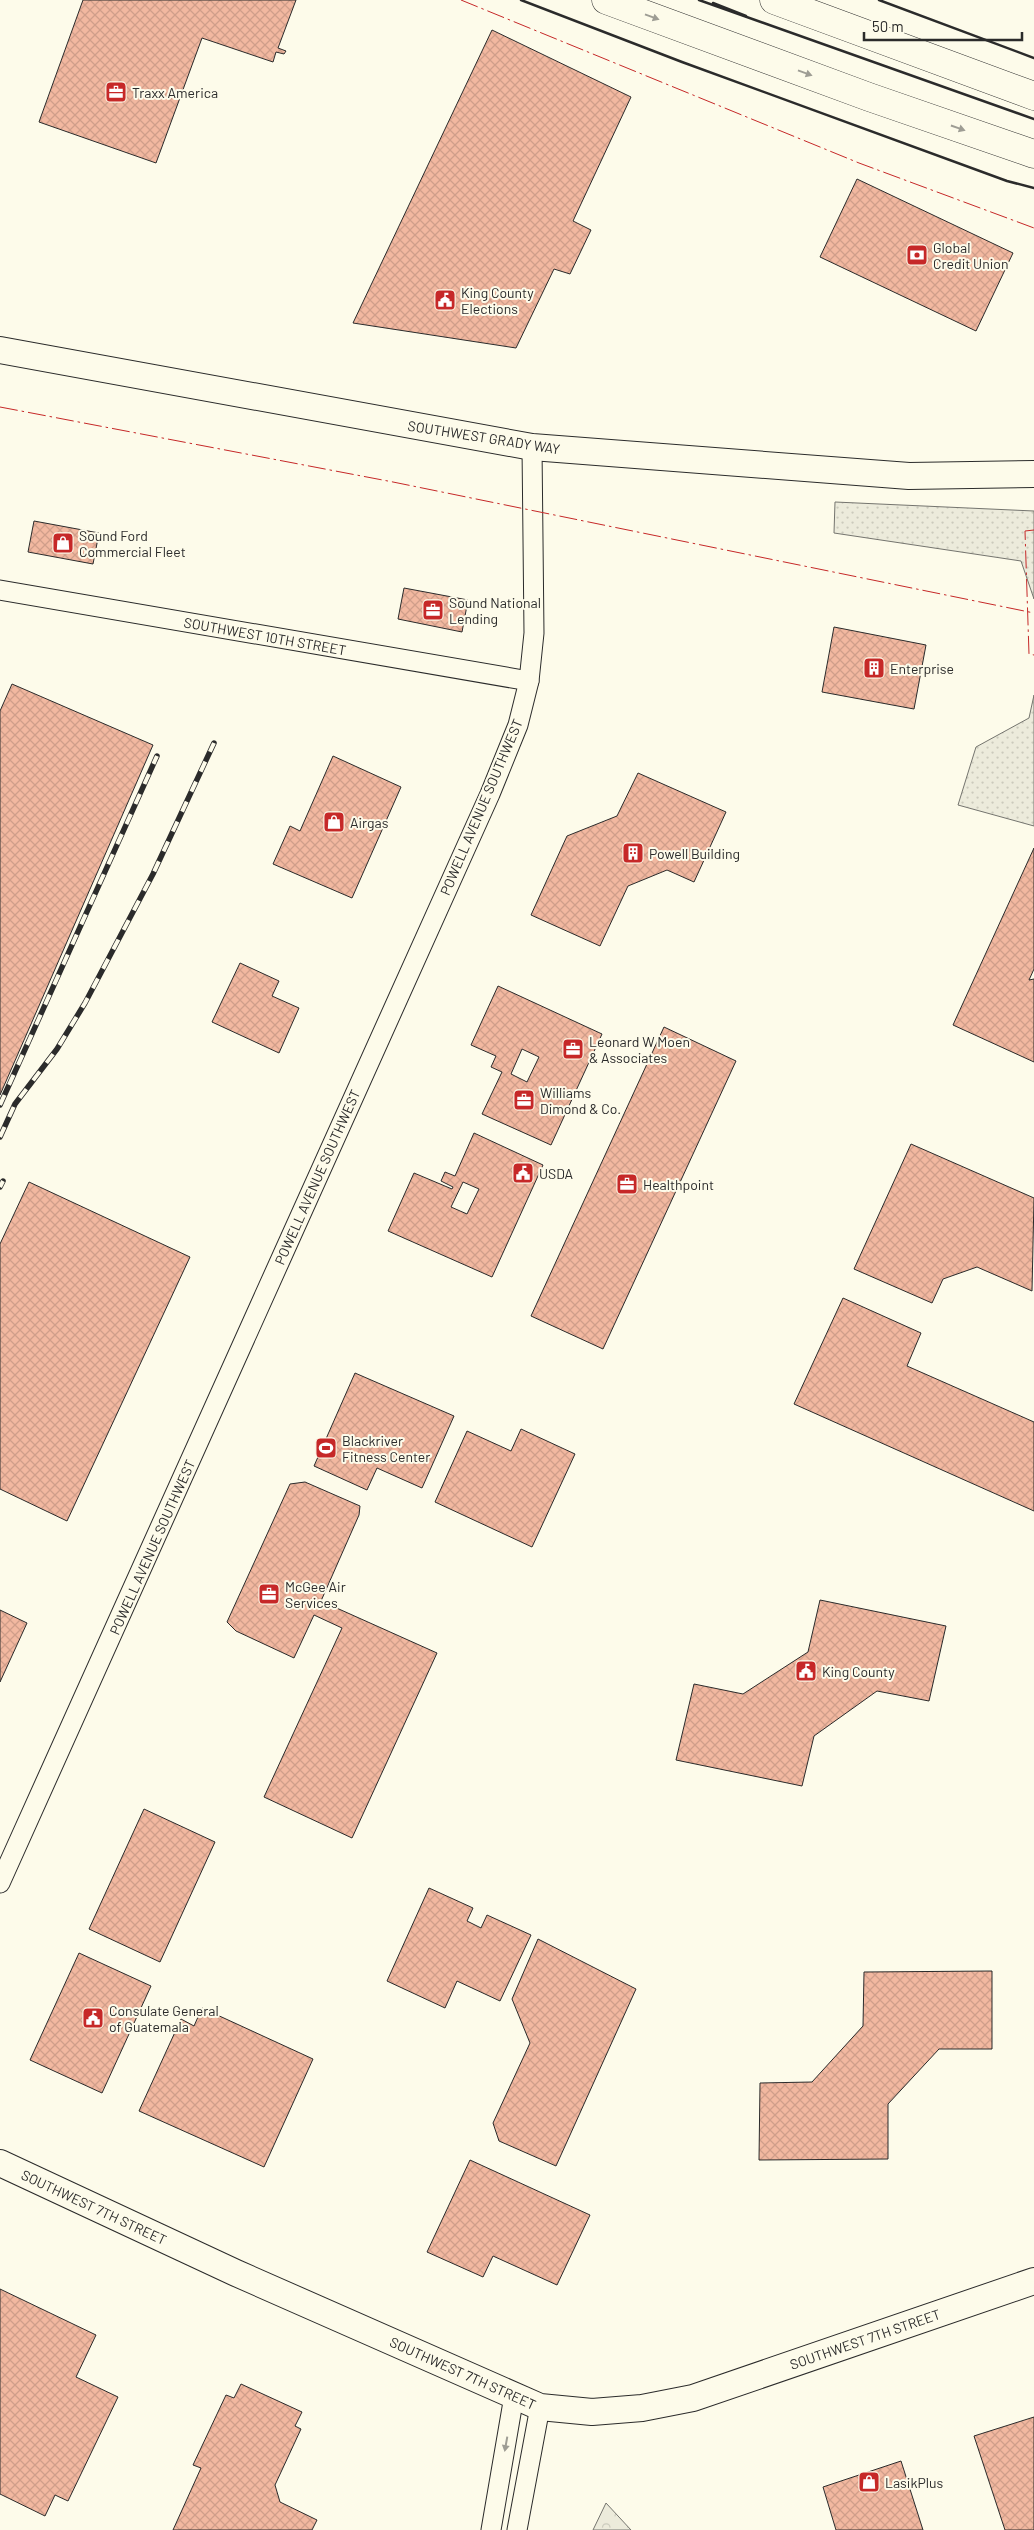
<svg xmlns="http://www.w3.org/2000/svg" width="1034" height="2530" font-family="Barlow,sans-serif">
	<defs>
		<pattern id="green-dots" width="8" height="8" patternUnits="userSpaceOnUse" patternTransform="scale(1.25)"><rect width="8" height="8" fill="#ecebdb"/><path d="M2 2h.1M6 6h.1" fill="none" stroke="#cbcabc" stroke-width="1.8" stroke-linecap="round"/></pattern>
		<pattern id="forest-crowns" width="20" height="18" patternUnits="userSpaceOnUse" patternTransform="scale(1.25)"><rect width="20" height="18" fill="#ecebdb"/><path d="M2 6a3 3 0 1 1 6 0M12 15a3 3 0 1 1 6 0" fill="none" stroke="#cbcabc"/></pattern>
		<pattern id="building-cross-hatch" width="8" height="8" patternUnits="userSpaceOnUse" patternTransform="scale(1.25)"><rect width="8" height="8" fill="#f2b8a0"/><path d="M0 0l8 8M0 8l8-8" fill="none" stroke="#d09e8a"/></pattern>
	</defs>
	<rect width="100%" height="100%" fill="#fdfbea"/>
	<g fill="url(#green-dots)" stroke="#74746e">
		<path d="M 835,502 L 1034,511 L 1034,599 L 1021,561 L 834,533 Z"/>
		<path d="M 1034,695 L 1034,826 L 958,805 L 976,747 L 1029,718 Z"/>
	</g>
	<path fill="url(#forest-crowns)" stroke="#74746e" d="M 606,2503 L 631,2530 L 593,2530 Z"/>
	<g fill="url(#building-cross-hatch)" stroke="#2b2b2b" fill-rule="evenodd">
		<path d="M 83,0 L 296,0 L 278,48 L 286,51 L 284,54 L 276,52 L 273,62 L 202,38 L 156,163 L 39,122 Z"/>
		<path d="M 492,30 L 631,97 L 573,221 L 591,230 L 570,274 L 554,269 L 516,348 L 353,323 Z"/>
		<path d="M 857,179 L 1013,253 L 976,331 L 820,257 Z"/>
		<path d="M 34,521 L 99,533 L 93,564 L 28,552 Z"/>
		<path d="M 404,588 L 468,600 L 462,632 L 398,619 Z"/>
		<path d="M 834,627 L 926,645 L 914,709 L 822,692 Z"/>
		<path d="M 12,684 L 153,745 L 0,1095 L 0,711 Z"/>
		<path d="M 333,756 L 401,787 L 352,898 L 273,864 L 290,826 L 300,831 Z"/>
		<path d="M 638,773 L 726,812 L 694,882 L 667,870 L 628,886 L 600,946 L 531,915 L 567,836 L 617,816 Z"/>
		<path d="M 1034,848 L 1034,969 L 1029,980 L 1034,979 L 1034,1062 L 953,1025 Z"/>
		<path d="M 240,963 L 279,981 L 272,996 L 299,1008 L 279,1053 L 212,1022 Z"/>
		<path d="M 498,986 L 602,1034 L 551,1145 L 482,1114 L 502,1072 L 491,1067 L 496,1056 L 471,1045 ZM 522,1049 L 539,1057 L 527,1082 L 511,1074 Z"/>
		<path d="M 664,1027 L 736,1061 L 603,1349 L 531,1316 Z"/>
		<path d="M 474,1133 L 543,1165 L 492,1277 L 388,1231 L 414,1173 L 452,1189 L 453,1187 L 441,1181 L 445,1172 L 455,1176 ZM 463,1182 L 479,1189 L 467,1214 L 451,1207 Z"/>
		<path d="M 911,1144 L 1034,1198 L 1032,1291 L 977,1267 L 943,1279 L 932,1303 L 854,1269 Z"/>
		<path d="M 29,1182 L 190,1257 L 67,1521 L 0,1489 L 0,1244 Z"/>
		<path d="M 843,1298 L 921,1333 L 907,1366 L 1034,1422 L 1034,1511 L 794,1404 Z"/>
		<path d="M 355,1373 L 454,1416 L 422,1488 L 377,1468 L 367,1490 L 314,1466 Z"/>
		<path d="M 521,1429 L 575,1454 L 532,1547 L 435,1502 L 467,1431 L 511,1451 Z"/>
		<path d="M 305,1482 L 360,1506 L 359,1515 L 321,1601 L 437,1653 L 352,1838 L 264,1797 L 342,1628 L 314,1615 L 294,1658 L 236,1631 L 227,1622 L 290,1484 Z"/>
		<path d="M 820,1600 L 946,1626 L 929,1701 L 877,1691 L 814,1736 L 802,1786 L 676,1760 L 694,1684 L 743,1694 L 808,1652 Z"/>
		<path d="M 0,1610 L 27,1623 L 0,1682 Z"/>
		<path d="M 144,1809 L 215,1842 L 160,1962 L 89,1929 Z"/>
		<path d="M 429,1888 L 473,1908 L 467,1921 L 481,1928 L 487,1915 L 531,1935 L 500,2001 L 457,1981 L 445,2008 L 387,1981 Z"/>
		<path d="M 538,1939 L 636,1989 L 556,2166 L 499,2141 L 493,2123 L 530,2043 L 512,1999 Z"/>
		<path d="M 79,1953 L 151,1986 L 102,2093 L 30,2060 Z"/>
		<path d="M 992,1971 L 992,2049 L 939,2049 L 888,2104 L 888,2159 L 759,2160 L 760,2083 L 812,2082 L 863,2026 L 864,1972 Z"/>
		<path d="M 202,2008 L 313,2059 L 264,2167 L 139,2111 L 181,2019 L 194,2026 Z"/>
		<path d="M 470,2160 L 590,2215 L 557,2285 L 493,2256 L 483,2277 L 427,2252 Z"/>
		<path d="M 0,2289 L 96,2335 L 76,2377 L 118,2397 L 68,2501 L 55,2495 L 45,2516 L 0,2494 Z"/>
		<path d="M 241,2384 L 302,2412 L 295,2426 L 301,2429 L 275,2485 L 280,2502 L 317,2520 L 312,2530 L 173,2530 L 201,2468 L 193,2465 L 226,2395 L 234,2398 Z"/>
		<path d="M 1034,2417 L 1034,2530 L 1005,2530 L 974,2436 Z"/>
		<path d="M 901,2461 L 923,2530 L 836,2530 L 823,2487 Z"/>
	</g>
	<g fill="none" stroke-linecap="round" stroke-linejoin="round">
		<g stroke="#2b2b2b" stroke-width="21">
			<g id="street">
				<path d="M 0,590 L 529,681"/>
				<path d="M 0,1883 L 490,794 L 518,725 L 529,681 L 534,633 L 532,447"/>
				<path d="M 491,2530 L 514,2396"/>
				<path d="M 517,2530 L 540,2407"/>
			</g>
		</g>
		<g stroke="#2b2b2b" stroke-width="28">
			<g id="secondary">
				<path d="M 0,350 L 532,447 L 909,476 L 1034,474"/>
				<path d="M 0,2163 L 236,2273 L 540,2407 L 592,2412 L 642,2408 L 693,2398 L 1034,2281"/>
			</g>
		</g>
		<g stroke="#2b2b2b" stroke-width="29">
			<g id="highway">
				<path d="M 606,0 L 869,97 L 1034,154"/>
				<path d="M 774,0 L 1034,96"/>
			</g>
		</g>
		<use href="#street" stroke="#fdfbea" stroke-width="19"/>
		<use href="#secondary" stroke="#fdfbea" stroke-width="26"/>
		<use href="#highway" stroke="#fdfbea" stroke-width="28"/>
		<g stroke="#2b2b2b" stroke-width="5.5">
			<g id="rail">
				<path d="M 0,1105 L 157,756"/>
				<path d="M 0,1137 L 15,1104 L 57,1049 L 85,1003 L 153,874 L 214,743"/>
				<path d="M 0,1187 L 3,1181"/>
			</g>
		</g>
		<use href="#rail" stroke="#fdfbea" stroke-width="4" stroke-dasharray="11" stroke-linecap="butt"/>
		<g stroke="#2b2b2b" stroke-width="2.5">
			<path d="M 521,0 L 682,62 L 1007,181 L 1034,188"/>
			<path d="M 699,0 L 1034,119"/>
			<path d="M 879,0 L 1034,58"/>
			<path d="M 713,3 L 746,16"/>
		</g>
		<g stroke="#c62828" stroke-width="1" stroke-dasharray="18 4 2.5 4" stroke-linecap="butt">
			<path d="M 461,0 L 859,163 L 1034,228"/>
			<path d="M 0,407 L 393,482 L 1034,613"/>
			<path d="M 1034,530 L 1025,531 L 1029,654 L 1034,655"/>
		</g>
	</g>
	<defs><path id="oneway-solid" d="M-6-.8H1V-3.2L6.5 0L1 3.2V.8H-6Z" transform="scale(1.25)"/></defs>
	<g fill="#9e9d94">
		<use href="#oneway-solid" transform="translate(652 17) rotate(20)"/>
		<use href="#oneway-solid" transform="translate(805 73) rotate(20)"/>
		<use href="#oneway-solid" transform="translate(958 128) rotate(19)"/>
		<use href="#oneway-solid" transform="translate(506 2444) rotate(100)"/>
	</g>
	<defs>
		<g id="office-square" transform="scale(1.125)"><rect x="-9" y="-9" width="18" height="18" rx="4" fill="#c62828" stroke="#fdfbea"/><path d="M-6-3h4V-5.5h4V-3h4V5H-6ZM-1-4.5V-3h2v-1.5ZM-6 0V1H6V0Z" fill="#fff"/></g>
		<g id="bank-square" transform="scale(1.125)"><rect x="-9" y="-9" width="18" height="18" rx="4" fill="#c62828" stroke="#fdfbea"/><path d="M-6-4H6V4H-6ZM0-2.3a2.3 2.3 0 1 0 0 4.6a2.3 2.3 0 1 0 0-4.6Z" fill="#fff"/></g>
		<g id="civic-square" transform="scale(1.125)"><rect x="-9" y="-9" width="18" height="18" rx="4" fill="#c62828" stroke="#fdfbea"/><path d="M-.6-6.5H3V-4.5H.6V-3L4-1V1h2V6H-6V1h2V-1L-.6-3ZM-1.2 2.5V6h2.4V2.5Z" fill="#fff"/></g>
		<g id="shop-square" transform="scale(1.125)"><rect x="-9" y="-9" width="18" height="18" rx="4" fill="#c62828" stroke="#fdfbea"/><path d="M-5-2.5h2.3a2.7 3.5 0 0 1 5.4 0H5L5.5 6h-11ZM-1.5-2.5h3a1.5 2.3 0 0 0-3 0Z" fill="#fff"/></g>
		<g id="building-square" transform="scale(1.125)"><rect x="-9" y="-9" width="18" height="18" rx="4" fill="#c62828" stroke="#fdfbea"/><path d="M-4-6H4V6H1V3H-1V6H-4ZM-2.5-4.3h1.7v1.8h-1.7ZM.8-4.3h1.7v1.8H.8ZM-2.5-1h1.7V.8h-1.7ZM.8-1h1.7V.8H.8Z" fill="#fff"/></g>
		<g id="stadium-square" transform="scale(1.125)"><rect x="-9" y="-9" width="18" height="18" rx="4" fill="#c62828" stroke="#fdfbea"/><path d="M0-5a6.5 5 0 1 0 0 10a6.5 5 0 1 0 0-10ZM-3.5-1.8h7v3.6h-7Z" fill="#fff"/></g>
	</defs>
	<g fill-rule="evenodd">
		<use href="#office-square" x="116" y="92"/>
		<use href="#bank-square" x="917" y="255"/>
		<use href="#civic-square" x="445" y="300"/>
		<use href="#shop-square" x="63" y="543"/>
		<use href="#office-square" x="433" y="610"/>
		<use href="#building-square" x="874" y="668"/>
		<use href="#shop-square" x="334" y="822"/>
		<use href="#building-square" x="633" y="853"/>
		<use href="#office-square" x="573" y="1049"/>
		<use href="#office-square" x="524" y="1100"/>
		<use href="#civic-square" x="523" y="1173"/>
		<use href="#office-square" x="627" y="1184"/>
		<use href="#stadium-square" x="326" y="1448"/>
		<use href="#office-square" x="269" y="1594"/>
		<use href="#civic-square" x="806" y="1671"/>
		<use href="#civic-square" x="93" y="2018"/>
		<use href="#shop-square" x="869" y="2482"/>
	</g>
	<g text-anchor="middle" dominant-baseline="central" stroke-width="4" stroke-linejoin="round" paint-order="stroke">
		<g font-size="14" fill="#2b2b2b" stroke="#fdfbea" text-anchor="start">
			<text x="132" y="92">Traxx America</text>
			<text x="933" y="247">Global<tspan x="933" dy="16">Credit Union</tspan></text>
			<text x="461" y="292">King County<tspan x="461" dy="16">Elections</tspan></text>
			<text x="79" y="535">Sound Ford<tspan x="79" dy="16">Commercial Fleet</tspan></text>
			<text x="449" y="602">Sound National<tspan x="449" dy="16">Lending</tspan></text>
			<text x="890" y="668">Enterprise</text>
			<text x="350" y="822">Airgas</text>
			<text x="649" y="853">Powell Building</text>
			<text x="589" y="1041">Leonard W Moen<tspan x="589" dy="16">&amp; Associates</tspan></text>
			<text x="540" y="1092">Williams<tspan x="540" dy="16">Dimond &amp; Co.</tspan></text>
			<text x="539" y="1173">USDA</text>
			<text x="643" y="1184">Healthpoint</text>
			<text x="342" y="1440">Blackriver<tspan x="342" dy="16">Fitness Center</tspan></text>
			<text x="285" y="1586">McGee Air<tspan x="285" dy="16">Services</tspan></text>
			<text x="822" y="1671">King County</text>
			<text x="109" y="2010">Consulate General<tspan x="109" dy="16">of Guatemala</tspan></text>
			<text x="885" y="2482">LasikPlus</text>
		</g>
		<g font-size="14" fill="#2b2b2b" stroke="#fdfbea">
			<text transform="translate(484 437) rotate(9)">SOUTHWEST GRADY WAY</text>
			<text transform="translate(265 636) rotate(10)">SOUTHWEST 10TH STREET</text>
			<text transform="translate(481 807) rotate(-67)">POWELL AVENUE SOUTHWEST</text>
			<text transform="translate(317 1177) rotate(-66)">POWELL AVENUE SOUTHWEST</text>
			<text transform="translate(152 1547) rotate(-66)">POWELL AVENUE SOUTHWEST</text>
			<text transform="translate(94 2207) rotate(25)">SOUTHWEST 7TH STREET</text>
			<text transform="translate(865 2339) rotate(-19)">SOUTHWEST 7TH STREET</text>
			<text transform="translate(463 2373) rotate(24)">SOUTHWEST 7TH STREET</text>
		</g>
	</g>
	<path d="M864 32v8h158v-8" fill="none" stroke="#2b2b2b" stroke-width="2.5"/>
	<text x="872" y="32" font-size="15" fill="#2b2b2b" stroke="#fdfbea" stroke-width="4" paint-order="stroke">50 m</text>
</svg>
